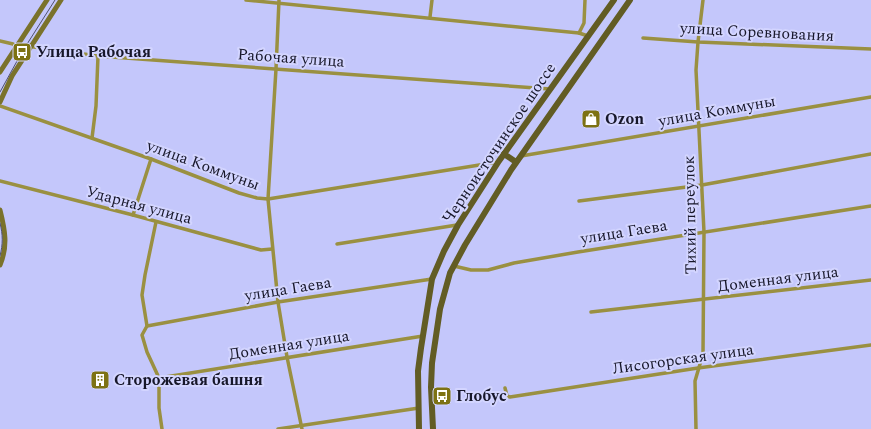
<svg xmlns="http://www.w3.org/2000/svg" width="871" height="429" font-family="Spectral,serif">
	<rect width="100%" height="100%" fill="#c4c7fb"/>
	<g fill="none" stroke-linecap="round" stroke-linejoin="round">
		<g stroke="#9a9041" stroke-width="3.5">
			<path d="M 246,0 L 579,33 L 588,36"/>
			<path d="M 279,0 L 276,69 L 268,199 L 278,302 L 287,357 L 302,429"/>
			<path d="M 430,17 L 432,0"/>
			<path d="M 579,33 L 584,23 L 585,0"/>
			<path d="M 643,38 L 698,42 L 871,49"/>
			<path d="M 0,41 L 13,44 L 17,46"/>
			<path d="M 31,45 L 34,47 L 98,56 L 550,89"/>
			<path d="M 0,106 L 151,159 L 239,193 L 257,198 L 268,199 L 498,162"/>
			<path d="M 92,138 L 96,106 L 98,56"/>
			<path d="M 521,156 L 871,97"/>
			<path d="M 0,181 L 133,215 L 261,250 L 272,249"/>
			<path d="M 579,201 L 702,185 L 871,154"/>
			<path d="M 133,215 L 151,159"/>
			<path d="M 156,222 L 145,275 L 142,295 L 147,326 L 142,335 L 147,352 L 159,378 L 159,408 L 162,429"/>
			<path d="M 337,244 L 457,225"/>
			<path d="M 454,266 L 471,270 L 488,270 L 514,263 L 578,252 L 871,206"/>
			<path d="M 591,312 L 871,280"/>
			<path d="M 147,326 L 278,302 L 432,279"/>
			<path d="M 159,378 L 423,336"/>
			<path d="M 505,388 L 507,396 L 510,397 L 698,368 L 871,345"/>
			<path d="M 278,429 L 419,408"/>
			<path d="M 696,429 L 695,381 L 703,354 L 704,232 L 696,70 L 698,42 L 703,0"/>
		</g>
		<g stroke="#7a722b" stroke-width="5">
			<path d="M 0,72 L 47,0"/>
			<path d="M 0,102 L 12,76 L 61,0"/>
			<path d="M 0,210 C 5,230 8,246 0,265"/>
		</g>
		<g stroke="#625c24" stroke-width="6">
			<path d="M 504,154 L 516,162"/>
			<path d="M 419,429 L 418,371 L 421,348 L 432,279 L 444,251 L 458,225 L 499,161 L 614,0"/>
			<path d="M 433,429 L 431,387 L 432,363 L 440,309 L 450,273 L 465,245 L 511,170 L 630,0"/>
		</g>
		<g stroke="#50516f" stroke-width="1">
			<path d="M 0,92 L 22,52 L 55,0"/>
			<path d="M 0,223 C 3,235 3,244 0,256"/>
		</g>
	</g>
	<defs>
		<g id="bus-square" transform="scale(1)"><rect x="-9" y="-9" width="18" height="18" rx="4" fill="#7d7213" stroke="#d3d5ff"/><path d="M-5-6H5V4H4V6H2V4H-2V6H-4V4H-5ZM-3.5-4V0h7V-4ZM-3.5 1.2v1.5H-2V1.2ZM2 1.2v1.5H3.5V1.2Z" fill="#fff"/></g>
		<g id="shop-square" transform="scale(1)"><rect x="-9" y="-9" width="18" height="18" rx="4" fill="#7d7213" stroke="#d3d5ff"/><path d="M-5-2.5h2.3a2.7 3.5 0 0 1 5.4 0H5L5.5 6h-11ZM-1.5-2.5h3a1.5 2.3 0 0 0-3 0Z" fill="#fff"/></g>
		<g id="building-square" transform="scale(1)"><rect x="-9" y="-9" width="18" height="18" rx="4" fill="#7d7213" stroke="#d3d5ff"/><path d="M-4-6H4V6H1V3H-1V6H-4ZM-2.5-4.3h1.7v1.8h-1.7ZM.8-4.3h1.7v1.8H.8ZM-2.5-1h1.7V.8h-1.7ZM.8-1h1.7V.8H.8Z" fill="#fff"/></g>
	</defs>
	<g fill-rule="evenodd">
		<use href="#bus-square" x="22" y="52"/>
		<use href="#shop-square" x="591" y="119"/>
		<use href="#building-square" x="100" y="380"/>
		<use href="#bus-square" x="442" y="396"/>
	</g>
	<g text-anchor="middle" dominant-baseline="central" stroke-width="4" stroke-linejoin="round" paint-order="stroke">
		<g font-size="16" fill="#17172a" stroke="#d3d5ff">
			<text transform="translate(757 32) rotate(3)">улица Соревнования</text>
			<text transform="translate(291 58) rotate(4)">Рабочая улица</text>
			<text transform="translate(717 111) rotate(-10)">улица Коммуны</text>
			<text transform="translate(499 143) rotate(-56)">Черноисточинское шоссе</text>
			<text transform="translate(203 165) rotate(20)">улица Коммуны</text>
			<text transform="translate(139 205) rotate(15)">Ударная улица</text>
			<text transform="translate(690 215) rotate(-91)">Тихий переулок</text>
			<text transform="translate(624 232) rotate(-9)">улица Гаева</text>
			<text transform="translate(778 279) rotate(-7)">Доменная улица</text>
			<text transform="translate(288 289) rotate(-9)">улица Гаева</text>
			<text transform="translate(289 345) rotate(-9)">Доменная улица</text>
			<text transform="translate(683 359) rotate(-8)">Лисогорская улица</text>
		</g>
		<g font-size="16" font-weight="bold" fill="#17172a" stroke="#d3d5ff" text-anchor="start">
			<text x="36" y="52">Улица Рабочая</text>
			<text x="605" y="119">Ozon</text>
			<text x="114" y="380">Сторожевая башня</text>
			<text x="456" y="396">Глобус</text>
		</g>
	</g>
</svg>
